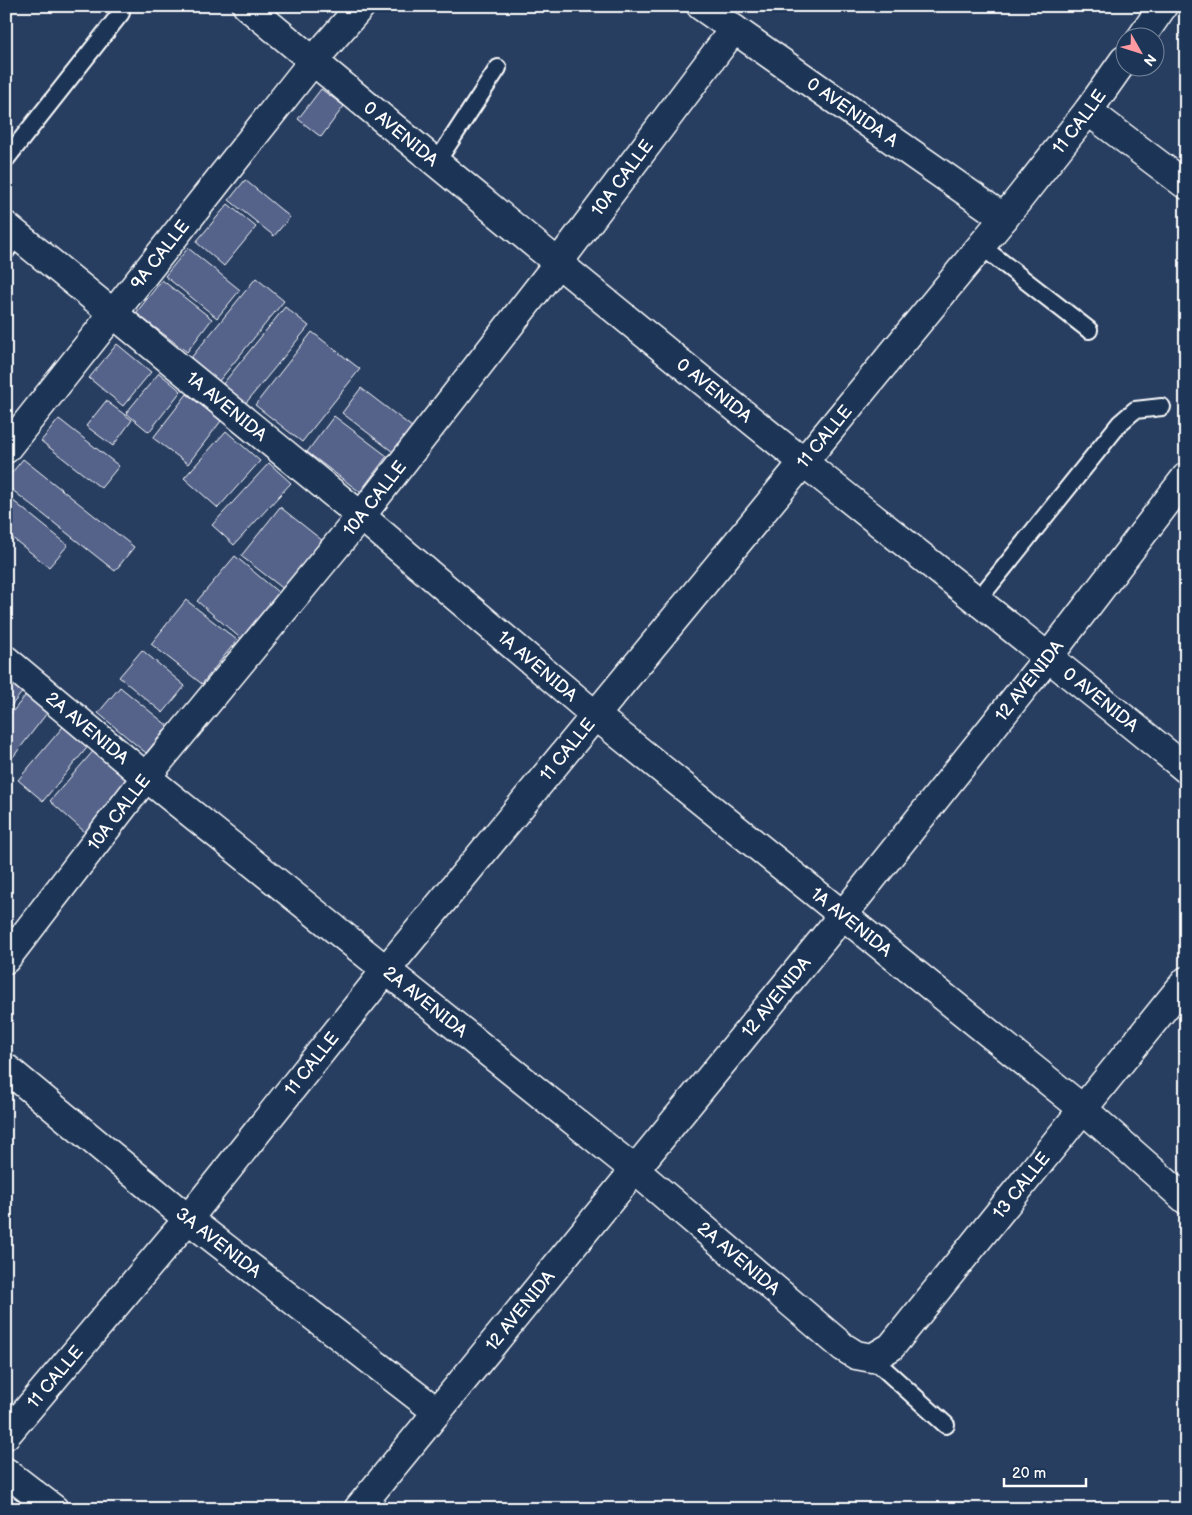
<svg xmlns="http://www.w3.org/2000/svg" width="1192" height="1515" font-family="'Balsamiq Sans',sans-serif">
	<rect width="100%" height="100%" fill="#283e61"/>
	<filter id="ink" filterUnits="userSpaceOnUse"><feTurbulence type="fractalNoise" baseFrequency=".02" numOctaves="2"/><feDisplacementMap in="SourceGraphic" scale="10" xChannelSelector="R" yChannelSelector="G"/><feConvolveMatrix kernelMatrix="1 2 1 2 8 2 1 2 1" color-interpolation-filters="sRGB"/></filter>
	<g filter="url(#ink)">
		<g fill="#55638b" stroke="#fff">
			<path d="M 321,89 L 344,106 L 321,137 L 298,119 Z"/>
			<path d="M 245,180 L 290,217 L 274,236 L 229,200 Z"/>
			<path d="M 228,204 L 256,227 L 224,266 L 196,242 Z"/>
			<path d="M 188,248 L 240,290 L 217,318 L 165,276 Z"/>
			<path d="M 256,278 L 284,301 L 219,381 L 190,359 Z"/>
			<path d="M 162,280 L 212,319 L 187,352 L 136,313 Z"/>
			<path d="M 285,307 L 309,326 L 245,404 L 222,385 Z"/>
			<path d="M 312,332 L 360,369 L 302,442 L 255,405 Z"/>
			<path d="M 117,344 L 151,372 L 123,406 L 89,378 Z"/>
			<path d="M 159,373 L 181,391 L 149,432 L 126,413 Z"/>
			<path d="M 361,388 L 412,427 L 393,452 L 342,413 Z"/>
			<path d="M 187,394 L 221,421 L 188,464 L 153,438 Z"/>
			<path d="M 106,401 L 132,420 L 113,446 L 86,426 Z"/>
			<path d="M 334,416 L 387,456 L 360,492 L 307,452 Z"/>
			<path d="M 59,419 L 119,466 L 101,488 L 41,441 Z"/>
			<path d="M 226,431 L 260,461 L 218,508 L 184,478 Z"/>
			<path d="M 23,459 L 134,547 L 115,571 L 6,485 L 6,480 Z"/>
			<path d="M 269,463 L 291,483 L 234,545 L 212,525 Z"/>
			<path d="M 6,495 L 68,545 L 49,567 L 6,533 Z"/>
			<path d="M 280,507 L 323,541 L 285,590 L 241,556 Z"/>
			<path d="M 235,556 L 285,598 L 246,643 L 197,601 Z"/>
			<path d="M 186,600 L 237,640 L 202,684 L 151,644 Z"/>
			<path d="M 142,650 L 185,686 L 163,713 L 119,677 Z"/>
			<path d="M 6,675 L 24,690 L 6,712 Z"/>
			<path d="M 120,687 L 168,726 L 146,753 L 98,713 Z"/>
			<path d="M 29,691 L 51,708 L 6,766 L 6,720 Z"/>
			<path d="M 67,722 L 91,743 L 43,801 L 18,780 Z"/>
			<path d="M 95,749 L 132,782 L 87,834 L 50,801 Z"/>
		</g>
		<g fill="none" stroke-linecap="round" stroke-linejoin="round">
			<g stroke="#fff" stroke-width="20">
				<g id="lane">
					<path d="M 6,159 L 121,13"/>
					<path d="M 436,163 L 498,68"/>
					<path d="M 981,246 L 1089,330"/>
					<path d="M 6,251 L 17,235"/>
					<path d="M 978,600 L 1120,423 L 1135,410 L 1162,407"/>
					<path d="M 872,1358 L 946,1425"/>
				</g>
			</g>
			<g stroke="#fff" stroke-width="31">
				<g id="street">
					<path id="s1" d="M 247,6 C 431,159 615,311 802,461 C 930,564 1059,664 1186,769"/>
					<path id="s2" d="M 701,6 L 1004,218"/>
					<path d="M 1141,38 L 1163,6"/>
					<path d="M 1088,111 L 1186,185"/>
					<path id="s3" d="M 6,226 L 361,516 L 595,715 L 1083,1109 L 1186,1200"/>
					<path id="s4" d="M 6,449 L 313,61 L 361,6"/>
					<path id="s5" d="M 6,660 L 146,777 L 636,1171 L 843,1347 L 856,1355 L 872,1358 L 891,1347 L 1186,981"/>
					<path id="s6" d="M 6,959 L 146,777 L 361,516 L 558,263 L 734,29"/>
					<path id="s7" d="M 6,1068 L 188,1219 L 436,1411"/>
					<path id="s8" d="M 6,1435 L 188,1219 L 386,970 L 1004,218 L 1088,111 L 1124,60"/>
					<path d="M 6,1472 L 54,1509"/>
					<path id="s9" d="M 358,1509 L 842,916 L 1049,656 L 1186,477"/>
				</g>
			</g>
			<use href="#lane" stroke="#1d3557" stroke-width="16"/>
			<use href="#street" stroke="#1d3557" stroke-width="28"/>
		</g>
	</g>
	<g text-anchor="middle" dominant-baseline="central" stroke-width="4" stroke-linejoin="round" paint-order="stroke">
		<g font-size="18" fill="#fff" stroke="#1d3557">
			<text stroke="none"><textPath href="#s2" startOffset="185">0 AVENIDA A</textPath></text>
			<text stroke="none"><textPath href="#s8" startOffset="1696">11 CALLE</textPath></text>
			<text stroke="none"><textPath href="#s1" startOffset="200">0 AVENIDA</textPath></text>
			<text stroke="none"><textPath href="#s6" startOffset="995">10A CALLE</textPath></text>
			<text stroke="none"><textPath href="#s4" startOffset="248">9A CALLE</textPath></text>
			<text stroke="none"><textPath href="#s1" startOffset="605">0 AVENIDA</textPath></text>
			<text stroke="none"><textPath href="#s3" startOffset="285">1A AVENIDA</textPath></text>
			<text stroke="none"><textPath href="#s8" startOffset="1291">11 CALLE</textPath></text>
			<text stroke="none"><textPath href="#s6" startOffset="590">10A CALLE</textPath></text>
			<text stroke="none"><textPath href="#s3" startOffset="690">1A AVENIDA</textPath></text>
			<text stroke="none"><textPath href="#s9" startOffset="1066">12 AVENIDA</textPath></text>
			<text stroke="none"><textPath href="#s1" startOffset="1100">0 AVENIDA</textPath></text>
			<text stroke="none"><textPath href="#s5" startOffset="106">2A AVENIDA</textPath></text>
			<text stroke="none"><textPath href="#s8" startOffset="886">11 CALLE</textPath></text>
			<text stroke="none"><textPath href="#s6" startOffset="185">10A CALLE</textPath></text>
			<text stroke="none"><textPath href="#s3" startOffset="1095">1A AVENIDA</textPath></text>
			<text stroke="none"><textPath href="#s9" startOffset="661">12 AVENIDA</textPath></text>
			<text stroke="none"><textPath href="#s5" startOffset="541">2A AVENIDA</textPath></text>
			<text stroke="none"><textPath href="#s8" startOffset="481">11 CALLE</textPath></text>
			<text stroke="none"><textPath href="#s5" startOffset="1344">13 CALLE</textPath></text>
			<text stroke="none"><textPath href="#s7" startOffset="275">3A AVENIDA</textPath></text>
			<text stroke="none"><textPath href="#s5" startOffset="946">2A AVENIDA</textPath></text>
			<text stroke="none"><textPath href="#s9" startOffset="256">12 AVENIDA</textPath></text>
			<text stroke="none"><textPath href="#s8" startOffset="76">11 CALLE</textPath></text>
		</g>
	</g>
	<rect width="1192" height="1515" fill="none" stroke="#1d3557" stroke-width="25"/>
	<rect x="12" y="12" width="1167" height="1490" fill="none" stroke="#fff" stroke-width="2" filter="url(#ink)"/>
	<g transform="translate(1140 52) rotate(129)"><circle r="24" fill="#1d3557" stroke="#77869a"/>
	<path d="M0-4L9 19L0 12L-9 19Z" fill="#ff9aa2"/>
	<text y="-8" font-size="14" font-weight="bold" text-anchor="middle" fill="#ffffff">N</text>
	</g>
	<path d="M1004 1478v8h82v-8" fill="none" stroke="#ffffff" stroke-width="2.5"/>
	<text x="1012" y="1478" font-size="15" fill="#ffffff" stroke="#1d3557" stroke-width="4" paint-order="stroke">20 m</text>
</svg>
